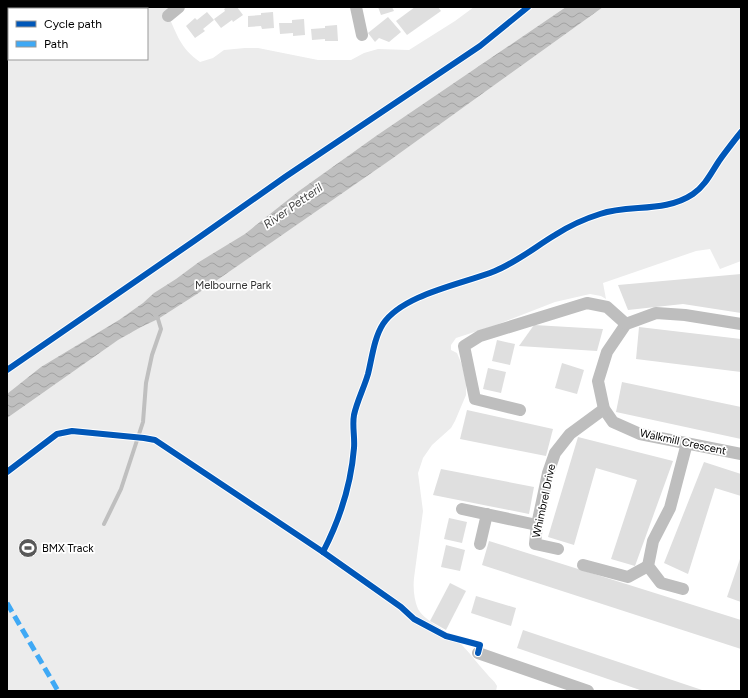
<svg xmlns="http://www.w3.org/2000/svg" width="748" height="698" font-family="Figtree,sans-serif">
	<defs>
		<pattern id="water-waves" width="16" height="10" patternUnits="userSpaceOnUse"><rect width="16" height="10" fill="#bfbfbf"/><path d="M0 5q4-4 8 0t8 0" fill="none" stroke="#a2a2a2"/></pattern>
	</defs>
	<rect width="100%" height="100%" fill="#fff"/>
	<path fill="#ececec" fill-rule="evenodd" d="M 7,7 L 171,7 L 167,13 C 177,34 180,48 200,62 L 213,58 L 224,50 L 245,48 L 258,48 L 318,60 L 351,60 L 364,53 L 378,49 L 409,50 L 455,21 L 474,7 L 741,7 L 741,261 L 720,269 L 710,249 L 696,251 L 603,283 L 606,299 L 601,296 L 590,294 L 555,302 L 496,325 L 456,338 L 451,345 L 451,350 L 457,353 L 462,365 L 466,383 L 466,395 L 455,421 L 451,428 L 432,445 L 423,458 L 418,473 L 423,511 L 414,578 C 413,588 414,600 418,609 C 424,620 442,628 452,636 C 466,647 475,661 487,674 C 491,679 494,680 497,686 L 496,691 L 7,691 ZM 9,9 L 147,9 L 147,59 L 9,59 Z"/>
	<path fill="url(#water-waves)" d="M 566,7 L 603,7 L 393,158 L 197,294 L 158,319 L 141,327 L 118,340 L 7,418 L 7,394 L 41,367 L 119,320 L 143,303 L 154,293 L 176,279 L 199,262 L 245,234 L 299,191 L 376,136 Z"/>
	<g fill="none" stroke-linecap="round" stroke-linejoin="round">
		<path stroke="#bfbfbf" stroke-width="4" d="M 104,524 L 121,489 L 143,422 L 146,383 L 152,355 L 161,329 L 158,319 L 155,315"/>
	</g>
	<g fill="#dfdfdf">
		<path d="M 227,7 L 237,7 L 243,15 L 233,22 L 232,20 L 221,28 L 214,19 L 225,11 L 224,9 Z"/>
		<path d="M 378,7 L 392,7 L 394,11 L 381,15 Z"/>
		<path d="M 415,7 L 438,7 L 441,11 L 407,35 L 396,21 Z"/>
		<path d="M 207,12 L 214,20 L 203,29 L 205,31 L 195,38 L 186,26 L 195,18 L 197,20 Z"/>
		<path d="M 273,12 L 274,28 L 262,29 L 261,26 L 248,27 L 248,16 L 261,15 L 261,13 Z"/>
		<path d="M 388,17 L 401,32 L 389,42 L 379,38 L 375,42 L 368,33 Z"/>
		<path d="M 304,19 L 305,35 L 293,36 L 293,33 L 280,34 L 279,23 L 292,23 L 292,20 Z"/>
		<path d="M 337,25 L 338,41 L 325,41 L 325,39 L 312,40 L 311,29 L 325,28 L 325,26 Z"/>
		<path d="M 741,274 L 741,313 L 683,304 L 628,310 L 618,285 Z"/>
		<path d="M 534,325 L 603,329 L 597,351 L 519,346 Z"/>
		<path d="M 639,327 L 741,339 L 741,372 L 636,359 Z"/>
		<path d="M 497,340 L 515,344 L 510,365 L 492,361 Z"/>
		<path d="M 562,363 L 584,370 L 577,394 L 555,388 Z"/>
		<path d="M 488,368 L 506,372 L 501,393 L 483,389 Z"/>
		<path d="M 622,382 L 741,407 L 741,439 L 616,412 Z"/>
		<path d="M 467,410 L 553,429 L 546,456 L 460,439 Z"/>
		<path d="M 578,437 L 673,461 L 635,566 L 611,559 L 637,480 L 596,468 L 574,545 L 548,537 Z"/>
		<path d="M 704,462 L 741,474 L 741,496 L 715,488 L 688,574 L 664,563 Z"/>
		<path d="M 441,469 L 534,487 L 529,514 L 433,495 Z"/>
		<path d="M 449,518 L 467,522 L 462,543 L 444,539 Z"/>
		<path d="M 489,541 L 741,620 L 741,649 L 482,565 Z"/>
		<path d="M 446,545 L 465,550 L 460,571 L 441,567 Z"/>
		<path d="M 741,556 L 741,602 L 727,597 Z"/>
		<path d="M 450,583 L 466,591 L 446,630 L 430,621 Z"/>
		<path d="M 476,596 L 516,608 L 511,626 L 471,613 Z"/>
		<path d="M 523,630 L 705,691 L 643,691 L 517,648 Z"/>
	</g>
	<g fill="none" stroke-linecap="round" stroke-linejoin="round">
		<g stroke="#bebebe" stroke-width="12">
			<path d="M 356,7 L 362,35"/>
			<path d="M 168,16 L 179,7"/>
			<path d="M 741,324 L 685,315 L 656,313 L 626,324 L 607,352 L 598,381 L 604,409 L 613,422 L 640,434 L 741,454"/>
			<path d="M 520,410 L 475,399 L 464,346 L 480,336 L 587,303 L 607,307 L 626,324"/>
			<path d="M 462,509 L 537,525"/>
			<path d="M 480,544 L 487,514"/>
			<path d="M 558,549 L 535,544 L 537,525 L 548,473 L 555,453 L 570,434 L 604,409"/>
			<path d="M 583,565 L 628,577 L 648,566"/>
			<path d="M 683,589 L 661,583 L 648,566 L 653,541 L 670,508 L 687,443"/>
			<path d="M 478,653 L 588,691"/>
		</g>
		<path stroke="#3fa9f5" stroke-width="5" stroke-dasharray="10 5" stroke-linecap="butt" d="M 7,603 L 58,691"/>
		<g stroke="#fff" stroke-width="8">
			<g id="cycleway">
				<path d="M 7,370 L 194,241 L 285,177 L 480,46 L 528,7"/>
				<path d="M 7,472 L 57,434 L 72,431 L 144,438 L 155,440 L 323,552 L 401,607 L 414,619 L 446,636 L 480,645 L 478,653"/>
				<path d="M 323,552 C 340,519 351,485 354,448 C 355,437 352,426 354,415 C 357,401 364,388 368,374 C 372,358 374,338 383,324 C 403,294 463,284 495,271 C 517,262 535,247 555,235 C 569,226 584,219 600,214 C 630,204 665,213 693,194 C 705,186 711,173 719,161 C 726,151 734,141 741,132"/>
			</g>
		</g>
		<use href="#cycleway" stroke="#0057b8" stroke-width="6"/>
	</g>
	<defs>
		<g id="stadium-disc" transform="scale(1)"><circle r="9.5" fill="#595959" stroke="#fff"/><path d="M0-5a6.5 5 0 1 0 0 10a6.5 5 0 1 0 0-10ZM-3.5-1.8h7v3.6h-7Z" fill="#fff"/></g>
	</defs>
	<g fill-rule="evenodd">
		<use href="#stadium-disc" x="28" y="548"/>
	</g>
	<g text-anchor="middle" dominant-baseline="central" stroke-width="3.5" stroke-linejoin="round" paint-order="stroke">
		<g font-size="11" fill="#333" stroke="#fff">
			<text x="233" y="285">Melbourne Park</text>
		</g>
		<g font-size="11" fill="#000" stroke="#fff">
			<text transform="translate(683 442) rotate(12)">Walkmill Crescent</text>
			<text transform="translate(544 501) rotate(-78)">Whimbrel Drive</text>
		</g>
		<g font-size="11" fill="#000" stroke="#fff" text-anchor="start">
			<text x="42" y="548">BMX Track</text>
		</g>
		<g font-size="12" font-style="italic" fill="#444" stroke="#fff">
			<text transform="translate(293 206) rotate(-35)">River Petteril</text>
		</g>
	</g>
	<rect width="748" height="698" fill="none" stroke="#000000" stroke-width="16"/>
	<rect x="8" y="8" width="140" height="52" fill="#ffffff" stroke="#999999"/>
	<rect x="16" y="21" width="20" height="6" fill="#0057b8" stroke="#999999"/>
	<text x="44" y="28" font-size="12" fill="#000000">Cycle path</text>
	<rect x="16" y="41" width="20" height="6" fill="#3fa9f5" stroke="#999999"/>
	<text x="44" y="48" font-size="12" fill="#000000">Path</text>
</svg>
